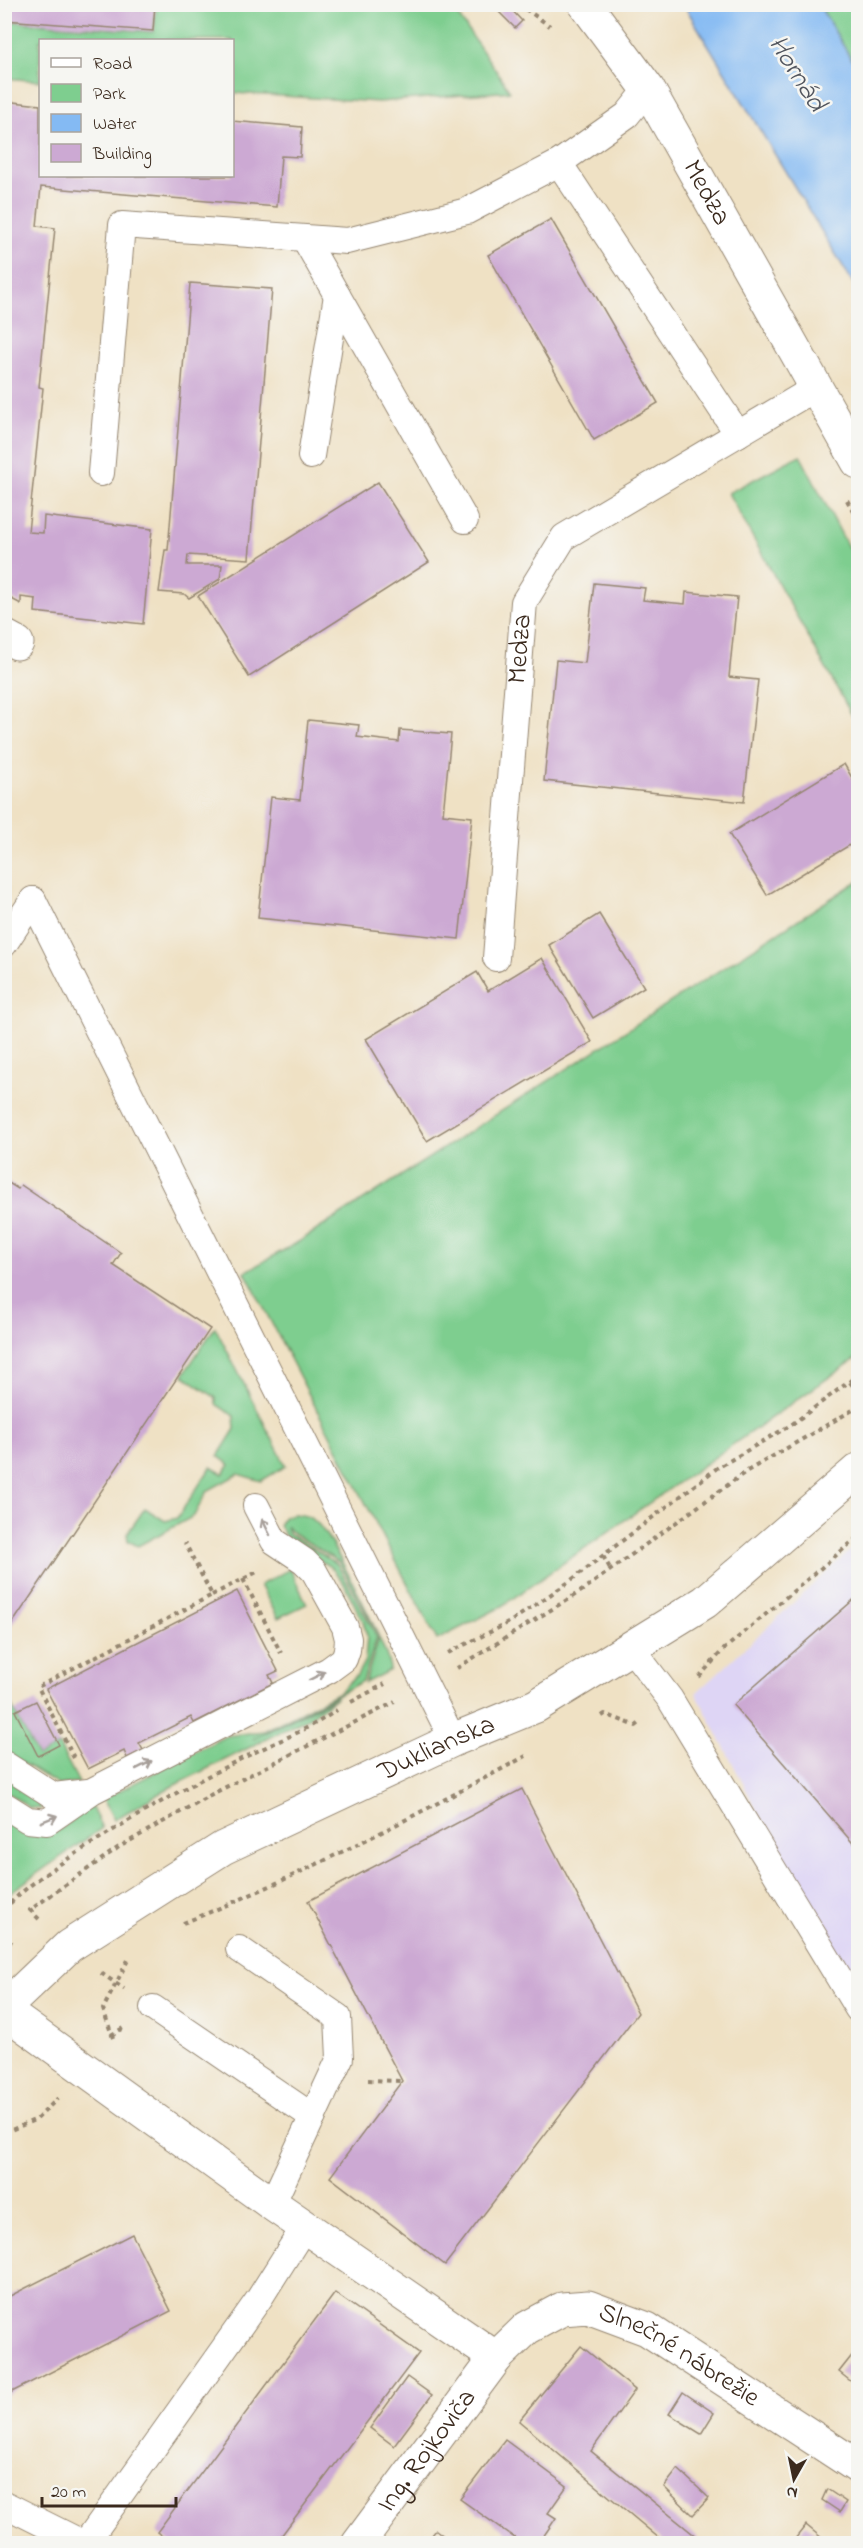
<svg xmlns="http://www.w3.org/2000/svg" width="863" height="2548" font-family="'Indie Flower',sans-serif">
	<rect width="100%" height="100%" fill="#f6f6f2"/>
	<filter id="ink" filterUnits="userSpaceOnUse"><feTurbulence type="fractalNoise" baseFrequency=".0167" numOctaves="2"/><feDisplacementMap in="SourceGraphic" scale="12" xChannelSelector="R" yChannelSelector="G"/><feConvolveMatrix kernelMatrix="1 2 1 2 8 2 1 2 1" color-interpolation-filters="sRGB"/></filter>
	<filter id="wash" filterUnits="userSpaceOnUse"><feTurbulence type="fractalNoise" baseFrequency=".008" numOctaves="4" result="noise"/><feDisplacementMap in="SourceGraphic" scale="24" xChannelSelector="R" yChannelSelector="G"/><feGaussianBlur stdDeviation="1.35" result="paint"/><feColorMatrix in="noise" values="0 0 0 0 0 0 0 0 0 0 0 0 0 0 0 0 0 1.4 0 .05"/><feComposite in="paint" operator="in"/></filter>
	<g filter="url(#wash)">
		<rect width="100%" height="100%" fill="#efe1c4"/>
		<path fill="#ded5f5" d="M 858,1543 L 858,2004 L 696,1693 Z"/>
		<g fill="#7ece8f" stroke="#5c7c56" stroke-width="1.5">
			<path d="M 156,5 L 451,5 L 510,91 L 379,102 L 233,93 L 232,40 L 40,40 L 40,81 L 5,78 L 5,21 L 154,32 Z"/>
			<path d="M 819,5 L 858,5 L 858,70 Z"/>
			<path d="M 800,455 L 858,566 L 858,726 L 728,493 Z"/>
			<path d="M 858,881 L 858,1357 L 499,1608 L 437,1640 L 245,1272 L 300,1241 Z"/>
			<path d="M 215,1327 L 286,1466 L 261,1481 L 238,1474 L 207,1491 L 194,1516 L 138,1546 L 128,1541 L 127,1534 L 145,1508 L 165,1521 L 177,1518 L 211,1467 L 223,1474 L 230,1465 L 218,1456 L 235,1429 L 234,1416 L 216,1404 L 216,1398 L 183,1375 Z"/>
			<path d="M 293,1514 C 303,1514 311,1516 318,1524 C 332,1538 390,1652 390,1670 L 365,1683 L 379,1637 L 339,1562 L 290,1531 L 286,1526 L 288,1533 L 337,1564 L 377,1637 L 363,1681 L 253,1739 L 337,1697 L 308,1718 L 165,1790 L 114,1820 L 103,1799 L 226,1736 L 264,1731 L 339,1692 L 357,1675 L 365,1660 L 367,1636 L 363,1621 L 343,1582 L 332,1568 L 286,1538 L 279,1525 L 284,1517 Z"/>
			<path d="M 290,1569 L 307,1604 L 278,1618 L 260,1585 Z"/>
			<path d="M 11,1705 L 38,1756 L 59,1745 L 79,1783 L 58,1785 L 5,1752 L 4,1715 Z"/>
			<path d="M 4,1777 L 37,1799 L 41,1809 L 30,1808 L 5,1791 Z"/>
			<path d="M 91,1806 L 102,1828 L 5,1896 L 5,1817 C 50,1845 51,1836 91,1806 Z"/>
		</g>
		<path fill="#84baf3" stroke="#607288" stroke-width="1.5" d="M 684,5 L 819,5 L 858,70 L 858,291 Z"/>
		<g id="blocks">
			<g fill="#cca9d3">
				<path d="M 4,4 L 155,4 L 153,31 L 4,20 Z"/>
				<path d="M 507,5 L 522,21 L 515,28 L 499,12 Z"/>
				<path d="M 4,101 L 40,105 L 40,176 L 232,176 L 232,121 L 302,127 L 300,157 L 281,156 L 277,207 L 41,187 L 37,226 L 55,228 L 39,387 L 43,388 L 28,532 L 43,533 L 44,516 L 152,529 L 143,624 L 35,612 L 36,599 L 21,597 L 21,604 L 4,595 Z"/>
				<path d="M 551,219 L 658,403 L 594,440 L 488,255 Z"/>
				<path d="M 190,283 L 272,289 L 249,559 L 188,555 L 187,565 L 222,565 L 220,579 L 189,598 L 184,594 L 159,592 L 165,550 L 168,550 Z"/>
				<path d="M 378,482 L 429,562 L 249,677 L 198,596 Z"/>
				<path d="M 594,583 L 645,588 L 643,600 L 685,604 L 686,592 L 737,597 L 729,677 L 758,680 L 744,802 L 544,781 L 556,660 L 585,663 Z"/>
				<path d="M 308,720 L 359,725 L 357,737 L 399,742 L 400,730 L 451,734 L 443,814 L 472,817 L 459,939 L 258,918 L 271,797 L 300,800 Z"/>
				<path d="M 844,764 L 858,788 L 858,840 L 767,895 L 729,834 Z"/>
				<path d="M 599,914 L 644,987 L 593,1018 L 549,945 Z"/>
				<path d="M 542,958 L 592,1042 L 427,1141 L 366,1039 L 477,972 L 488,991 Z"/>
				<path d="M 4,1180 L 18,1189 L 21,1185 L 121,1253 L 113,1265 L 210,1329 L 4,1636 Z"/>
				<path d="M 237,1591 L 278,1671 L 269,1675 L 273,1683 L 194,1723 L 191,1717 L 139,1743 L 143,1750 L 127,1758 L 124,1751 L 88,1769 L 46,1689 Z"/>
				<path d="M 858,1596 L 858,1849 L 733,1705 Z"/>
				<path d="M 36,1701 L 59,1745 L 38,1756 L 15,1711 Z"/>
				<path d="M 522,1789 L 638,2013 L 445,2265 L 330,2177 L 402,2081 L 308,1901 Z"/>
				<path d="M 132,2234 L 171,2311 L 4,2396 L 4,2299 Z"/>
				<path d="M 335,2293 L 419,2353 L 275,2544 L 172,2544 L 157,2532 Z"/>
				<path d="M 581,2346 L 635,2390 L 591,2451 L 698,2538 L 694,2544 L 666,2544 L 519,2421 Z"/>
				<path d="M 858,2348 L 858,2387 L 839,2372 Z"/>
				<path d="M 407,2377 L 432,2395 L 394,2446 L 370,2428 Z"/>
				<path d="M 683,2392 L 714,2413 L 701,2434 L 669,2414 Z"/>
				<path d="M 505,2440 L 567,2486 L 548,2513 L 556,2518 L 543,2537 L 549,2544 L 513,2544 L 516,2539 L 460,2499 Z"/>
				<path d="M 678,2469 L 709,2498 L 693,2515 L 664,2487 Z"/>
				<path d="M 827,2489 L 846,2502 L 840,2512 L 822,2500 Z"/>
				<path d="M 806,2525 L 829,2544 L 791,2544 Z"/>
				<path d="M 436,2530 L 454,2544 L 425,2544 Z"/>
			</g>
		</g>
	</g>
	<g filter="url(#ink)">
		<use href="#blocks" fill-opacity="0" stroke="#958671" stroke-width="1.5"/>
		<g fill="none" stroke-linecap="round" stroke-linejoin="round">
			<g stroke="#958671" stroke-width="28">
				<g id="service">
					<path d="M 559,163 L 738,434"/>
					<path d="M 305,239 L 465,520"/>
					<path d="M 311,456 L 337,295"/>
					<path d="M 101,473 L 122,225 L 347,241 L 467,211 L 559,163 L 627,115 L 648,89"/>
					<path d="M 33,900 L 453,1740"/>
					<path d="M 4,944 L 33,900"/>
					<path id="s1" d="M 496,958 L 524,602 L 564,537 L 817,387"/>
					<path d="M 631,1648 L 670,1699 L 858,2009"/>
					<path d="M 4,1764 L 54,1796 L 88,1792"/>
					<path d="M 4,1805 L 28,1820 L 47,1822 L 92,1791 L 329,1670 L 344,1659 L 347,1650 L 348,1639 L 345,1627 L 314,1571 L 304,1561 L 274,1541 L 256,1506"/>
					<path d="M 239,1949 L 338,2017 L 340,2058 L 272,2204"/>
					<path d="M 153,2008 L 313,2117"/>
					<path d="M 4,2504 L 84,2544"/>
					<path d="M 85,2544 L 259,2299 L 305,2226"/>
				</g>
			</g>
			<g stroke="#958671" stroke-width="35">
				<g id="minor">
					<path id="s2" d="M 585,4 L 648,89 L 858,462"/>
					<path d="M 4,636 L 17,643"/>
					<path id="s3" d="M 4,2008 L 69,1946 L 223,1848 L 453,1740 L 536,1706 L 705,1602 L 858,1470"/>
					<path d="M 4,2011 L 272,2204 L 496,2358"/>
					<path id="s4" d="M 358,2544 L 496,2358 L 527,2328 L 562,2309 L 588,2307 L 647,2329 L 858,2467"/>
				</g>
			</g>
			<g stroke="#958671" stroke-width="4" stroke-dasharray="4.5 4.5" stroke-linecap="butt">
				<path d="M 518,4 L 550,26"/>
				<path d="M 847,500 L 858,520"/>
				<path d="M 850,1382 L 858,1393"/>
				<path d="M 603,1556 L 611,1570"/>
				<path d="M 243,1579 L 281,1653"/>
				<path d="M 212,1595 L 257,1572"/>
				<path d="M 448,1653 L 510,1622 L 566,1584 L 717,1468 L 791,1425 L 858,1375"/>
				<path d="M 457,1668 L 583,1590 L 747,1471 L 858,1407"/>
				<path d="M 699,1677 L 723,1650 L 858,1537"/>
				<path d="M 351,1702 L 385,1684"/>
				<path d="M 602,1716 L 605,1714 L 636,1726 L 641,1722"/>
				<path d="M 74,1758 L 38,1687 L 212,1595 L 185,1543"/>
				<path d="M 4,1910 C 25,1886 54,1868 80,1851 C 131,1818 185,1787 239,1760 C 272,1743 307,1731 337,1710"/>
				<path d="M 39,1919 L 30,1910 L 119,1847 L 212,1794 L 395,1702"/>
				<path d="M 183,1923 C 302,1876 414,1816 526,1756"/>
				<path d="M 4,1937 L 12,1943"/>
				<path d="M 101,1973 L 124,1989"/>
				<path d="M 111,2035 L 125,2027"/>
				<path d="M 113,2038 L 103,2009 L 129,1958"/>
				<path d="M 368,2080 L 402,2081"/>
				<path d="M 4,2133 L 37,2119 L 58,2098"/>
			</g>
			<use href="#service" stroke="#fff" stroke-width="26"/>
			<use href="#minor" stroke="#fff" stroke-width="33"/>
		</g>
		<defs><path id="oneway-shaft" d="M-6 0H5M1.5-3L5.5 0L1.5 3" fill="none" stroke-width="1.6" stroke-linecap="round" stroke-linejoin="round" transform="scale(1.5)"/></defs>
		<g stroke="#a79f9a">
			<use href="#oneway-shaft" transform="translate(266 1527) rotate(-117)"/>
			<use href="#oneway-shaft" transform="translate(317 1676) rotate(-27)"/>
			<use href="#oneway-shaft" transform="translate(144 1765) rotate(-27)"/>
			<use href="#oneway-shaft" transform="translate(49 1819) rotate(-22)"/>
		</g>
	</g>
	<g text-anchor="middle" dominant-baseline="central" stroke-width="5" stroke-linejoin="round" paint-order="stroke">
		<g font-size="27" fill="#3b2a1e" stroke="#f6f6f2">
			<text stroke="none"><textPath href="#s2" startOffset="225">Medza</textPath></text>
			<text stroke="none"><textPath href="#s1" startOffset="310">Medza</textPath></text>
			<text stroke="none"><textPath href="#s3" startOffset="508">Duklianska</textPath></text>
			<text stroke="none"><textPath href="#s4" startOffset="444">Slnečné nábrežie</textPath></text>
			<text stroke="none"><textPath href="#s4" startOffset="116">Ing. Rojkoviča</textPath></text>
		</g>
		<g font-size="28" font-style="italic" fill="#51555e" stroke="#f6f6f2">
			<text transform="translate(796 74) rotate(58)">Hornád</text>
		</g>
	</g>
	<rect width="863" height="2548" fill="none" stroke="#f6f6f2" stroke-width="24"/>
	<rect x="39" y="39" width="195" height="138" fill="#f6f6f2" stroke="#aba49d" stroke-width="1.5"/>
	<rect x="51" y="58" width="30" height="9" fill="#ffffff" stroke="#aba49d" stroke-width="1.5"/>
	<text x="93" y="69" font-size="18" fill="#3b2a1e">Road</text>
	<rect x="51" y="84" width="30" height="18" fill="#7ece8f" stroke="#aba49d" stroke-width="1.5"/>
	<text x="93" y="99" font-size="18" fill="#3b2a1e">Park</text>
	<rect x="51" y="114" width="30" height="18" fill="#84baf3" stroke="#aba49d" stroke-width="1.5"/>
	<text x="93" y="129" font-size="18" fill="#3b2a1e">Water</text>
	<rect x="51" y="144" width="30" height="18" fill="#cca9d3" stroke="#aba49d" stroke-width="1.5"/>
	<text x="93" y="159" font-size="18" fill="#3b2a1e">Building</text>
	<g transform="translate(794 2479) rotate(189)" stroke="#f6f6f2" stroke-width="4.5" paint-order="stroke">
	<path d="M0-4.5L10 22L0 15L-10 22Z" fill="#3b2a1e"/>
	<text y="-9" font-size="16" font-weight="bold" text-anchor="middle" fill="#3b2a1e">N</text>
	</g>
	<path d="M42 2497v9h134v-9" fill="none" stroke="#3b2a1e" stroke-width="3"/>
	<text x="51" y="2497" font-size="18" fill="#3b2a1e" stroke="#f6f6f2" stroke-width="4.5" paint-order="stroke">20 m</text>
</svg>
